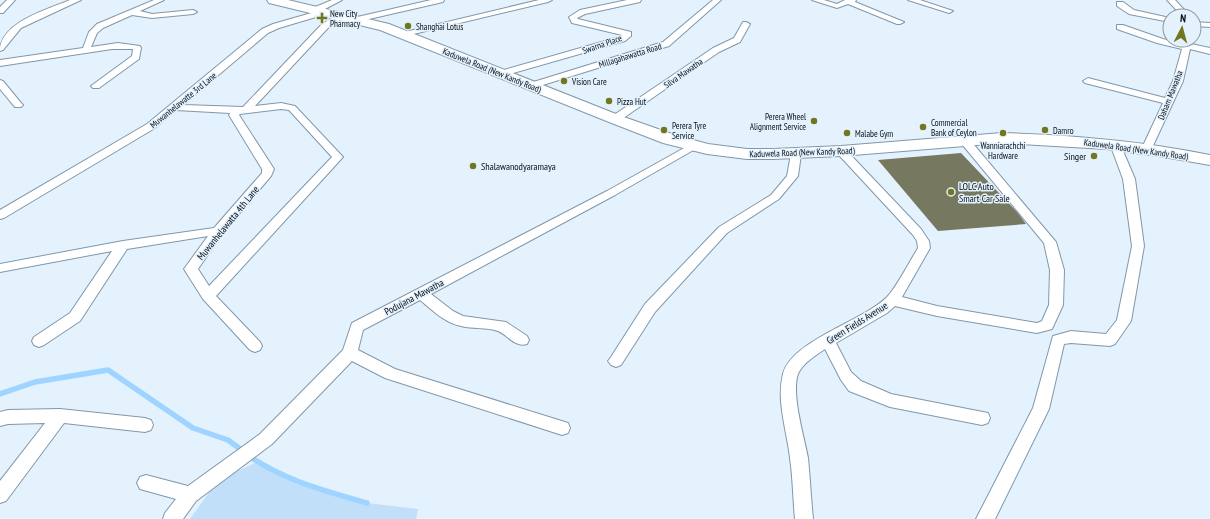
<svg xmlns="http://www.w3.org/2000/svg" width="1210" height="519" font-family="'PT Sans Narrow',sans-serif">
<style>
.green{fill:#c1dff8}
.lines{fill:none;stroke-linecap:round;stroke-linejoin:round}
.stream{stroke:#9ed4ff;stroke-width:5.5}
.building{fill:#767860}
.street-casing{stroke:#8197a9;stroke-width:2}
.primary-casing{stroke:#8197a9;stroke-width:2}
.street{fill:#fff;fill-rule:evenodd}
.primary{fill:#fff;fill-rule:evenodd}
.poi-dot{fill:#72771f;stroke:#e4f2fe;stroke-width:1.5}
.labels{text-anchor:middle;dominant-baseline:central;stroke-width:3;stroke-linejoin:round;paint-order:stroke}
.far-poi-label{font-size:9px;fill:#060e14;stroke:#e4f2fe;text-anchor:start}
.far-street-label{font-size:9px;fill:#060e14;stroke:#e4f2fe}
.poi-label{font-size:10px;fill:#060e14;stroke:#e4f2fe;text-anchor:start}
.street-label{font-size:10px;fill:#060e14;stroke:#e4f2fe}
</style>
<rect width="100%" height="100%" fill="#e4f2fe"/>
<polygon class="green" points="257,462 304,485 367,503 418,509 416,519 190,519 218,480"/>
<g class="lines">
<g class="stream">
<polyline points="0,394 35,382 108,370 193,428 228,440 243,451"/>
<path d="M 249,456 C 285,481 326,491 367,503"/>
</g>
</g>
<polygon class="building" points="961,153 1018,213 1026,224 938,231 878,160"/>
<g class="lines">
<g class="street-casing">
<g id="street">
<polygon points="7,0 15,0 3,13 0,13 0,7"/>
<path d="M 70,0 L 81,0 L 21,28 L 3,50 L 0,51 C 0,22 49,9 70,0 Z"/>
<polygon points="154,0 164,0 140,11 152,14 193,10 197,12 193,14 152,18 132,15 103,28 97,33 91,47 118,43 140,46 141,48 139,59 99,88 93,88 91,86 132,56 133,49 112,49 0,66 0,60 83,48 89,32 97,24"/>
<path d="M 332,0 L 342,0 L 323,10 L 326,10 L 326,14 L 279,28 L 268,33 L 183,105 L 243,107 L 322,24 L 339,14 L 345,14 L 346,16 L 328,28 L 255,106 L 281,103 L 295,106 L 343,157 L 216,296 L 260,342 L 262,346 L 260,350 L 255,352 L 250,350 L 203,299 L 184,269 L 208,236 L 127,249 L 80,321 L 44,345 L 39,347 L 34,345 L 32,341 L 34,337 L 70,313 L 112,251 L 0,272 L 0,264 L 123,241 L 214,228 L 262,173 L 262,169 L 229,115 L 230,113 L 176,110 L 155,128 L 4,218 L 0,219 L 0,210 L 147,124 L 262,29 L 273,24 L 315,12 L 312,10 L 313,8 ZM 281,109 L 289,110 L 332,157 L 209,286 L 198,269 L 222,234 L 271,176 L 274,169 L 239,115 L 240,114 Z"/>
<polygon points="431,0 444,0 443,2 356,22 352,20 353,18"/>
<polygon points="539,0 552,0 548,2 405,36 401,34 405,32"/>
<polygon points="627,0 641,0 640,2 585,14 577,18 578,19 631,32 631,36 625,41 503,76 497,76 496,74 497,72 619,37 622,35 572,23 569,17 580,10"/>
<polygon points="713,0 721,0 669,46 533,88 527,88 525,86 527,84 663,42"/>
<polygon points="812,0 824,0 837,4 845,0 856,0 855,2 904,22 900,24 897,24 848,4 837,8"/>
<polygon points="908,0 920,0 953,11 949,13"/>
<polygon points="1167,0 1175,0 1190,16 1182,16"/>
<polygon points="1117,2 1123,2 1134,10 1170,18 1170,22 1129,14 1117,6"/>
<polygon points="743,22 746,22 750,24 740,42 719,52 619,121 611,121 610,119 611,117 713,48 734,38"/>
<polygon points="1194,22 1210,23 1210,27 1194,26"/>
<polygon points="1117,25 1123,25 1163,39 1183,44 1183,40 1191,40 1191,44 1210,48 1210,54 1190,49 1183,81 1151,150 1147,151 1142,148 1163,103 1085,83 1083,81 1088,78 1165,98 1173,81 1182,49 1157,43 1117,29"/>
<polygon points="0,80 3,81 21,103 23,105 21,107 15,107 0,89"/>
<path d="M 965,138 L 969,139 L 1056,242 L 1064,270 L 1063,305 L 1052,329 L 1037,333 L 937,316 L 895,306 L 887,313 L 836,343 L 851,372 L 861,381 L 891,394 L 988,413 L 990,418 L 988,423 L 982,425 L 890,407 L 849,391 L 841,380 L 825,349 C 816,355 802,364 798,374 C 791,394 804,436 808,458 C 810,478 811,499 813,519 L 795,519 C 793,499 793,478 790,458 C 787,431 776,401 783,374 C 791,341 863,321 887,297 C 896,288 910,261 918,248 L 917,241 L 913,235 L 837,153 L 836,151 L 837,149 L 845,149 L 921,229 L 929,241 L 930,248 L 902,297 L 937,306 L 1037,323 L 1042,321 L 1049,305 L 1050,270 L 1044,243 L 961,143 L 960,141 Z"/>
<polygon points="1115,141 1120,144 1135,179 1144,246 1131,321 1115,344 1110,346 1071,343 1064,344 1049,409 995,519 976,519 1033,408 1053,336 1071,331 1106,334 1117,320 1132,246 1123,179 1110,144"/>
<path d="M 693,143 L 698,146 L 697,148 L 615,195 L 431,294 L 453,311 L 463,316 L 506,322 L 527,336 L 529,340 L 527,344 C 515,348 508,335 498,331 C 487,327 472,329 461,326 C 445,323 432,310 420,300 L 363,330 L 358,350 L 395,369 L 568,423 L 570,428 L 568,433 L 562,435 L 385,378 L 352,361 L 272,444 L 196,501 L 183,519 L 163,519 L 165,513 L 176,499 L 140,489 L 137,483 L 140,477 L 146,475 L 188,486 L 260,434 L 343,350 L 352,323 L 607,191 Z"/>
<polygon points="796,151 801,154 798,176 779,199 727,233 655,312 621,365 616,367 611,365 608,361 611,357 645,304 719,227 771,195 787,176 791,154"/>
<polygon points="60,409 145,418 151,420 153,425 151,430 145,432 64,423 6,501 0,503 0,481 45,423 8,424 0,426 0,412 8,410"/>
</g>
</g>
<g class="primary-casing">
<path id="primary" d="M 267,0 L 288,0 L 389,24 L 621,116 L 675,135 L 708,144 L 747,149 L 773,149 L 841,146 L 1002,133 C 1072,135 1141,141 1210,155 L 1210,165 L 1158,156 L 1106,149 L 1002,143 L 841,156 L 773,159 L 747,159 L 707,154 L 663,143 L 609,122 L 380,30 L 269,3 Z"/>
</g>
<use href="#street" class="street"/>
<use href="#primary" class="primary"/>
</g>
<g class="poi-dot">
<path d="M320 12h4v4h4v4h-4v4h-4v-4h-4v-4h4z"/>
<circle cx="408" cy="26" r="4"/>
<circle cx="564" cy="81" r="4"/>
<circle cx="609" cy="101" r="4"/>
<circle cx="814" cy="121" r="4"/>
<circle cx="923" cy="127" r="4"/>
<circle cx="664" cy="130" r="4"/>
<circle cx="1045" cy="130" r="4"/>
<circle cx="847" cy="133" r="4"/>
<circle cx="1003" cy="133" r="4"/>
<circle cx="1094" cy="156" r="4"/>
<circle cx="473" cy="166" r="4"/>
<circle cx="951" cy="192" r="4"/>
</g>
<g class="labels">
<g class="far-poi-label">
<text x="330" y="13">New City<tspan x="330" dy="10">Pharmacy</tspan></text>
<text x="416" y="26">Shanghai Lotus</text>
<text x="572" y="81">Vision Care</text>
<text x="617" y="101">Pizza Hut</text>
<text x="806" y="116" text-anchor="end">Perera Wheel<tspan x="806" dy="10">Alignment Service</tspan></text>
<text x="931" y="122">Commercial<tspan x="931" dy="10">Bank of Ceylon</tspan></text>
<text x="672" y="125">Perera Tyre<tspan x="672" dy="10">Service</tspan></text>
<text x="1053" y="130">Damro</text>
<text x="855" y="133">Malabe Gym</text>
<text x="1003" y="145" text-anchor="middle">Wanniarachchi<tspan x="1003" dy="10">Hardware</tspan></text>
</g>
<g class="far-street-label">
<text transform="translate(602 44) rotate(-19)">Swarna Place</text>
<text transform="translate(630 55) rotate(-17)">Millagahawatta Road</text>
<text transform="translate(492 70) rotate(22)">Kaduwela Road (New Kandy Road)</text>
<text transform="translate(683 73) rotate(-35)">Silva Mawatha</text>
<text transform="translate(1170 95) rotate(-68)">Daham Mawatha</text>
<text transform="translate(183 100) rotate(-39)">Muwanhelawatte 3rd Lane</text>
<text transform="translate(1136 149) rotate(8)">Kaduwela Road (New Kandy Road)</text>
<text transform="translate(802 152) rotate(-2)">Kaduwela Road (New Kandy Road)</text>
</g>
<g class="poi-label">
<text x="1086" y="156" text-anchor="end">Singer</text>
<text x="481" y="166">Shalawanodyaramaya</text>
<text x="959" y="186">LOLC Auto<tspan x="959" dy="12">Smart Car Sale</tspan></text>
</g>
<g class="street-label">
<text transform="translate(228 223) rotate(-51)">Muwanhelawatta 4th Lane</text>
<text transform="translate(414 297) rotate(-28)">Podujana Mawatha</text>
<text transform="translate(857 323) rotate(-32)">Green Fields Avenue</text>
</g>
</g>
<g transform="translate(1182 28) rotate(6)"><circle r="19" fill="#e4f2fe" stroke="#8b97a0"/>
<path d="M0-3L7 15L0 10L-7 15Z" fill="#72771f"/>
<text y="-6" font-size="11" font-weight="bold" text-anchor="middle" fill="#060e14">N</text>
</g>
</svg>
